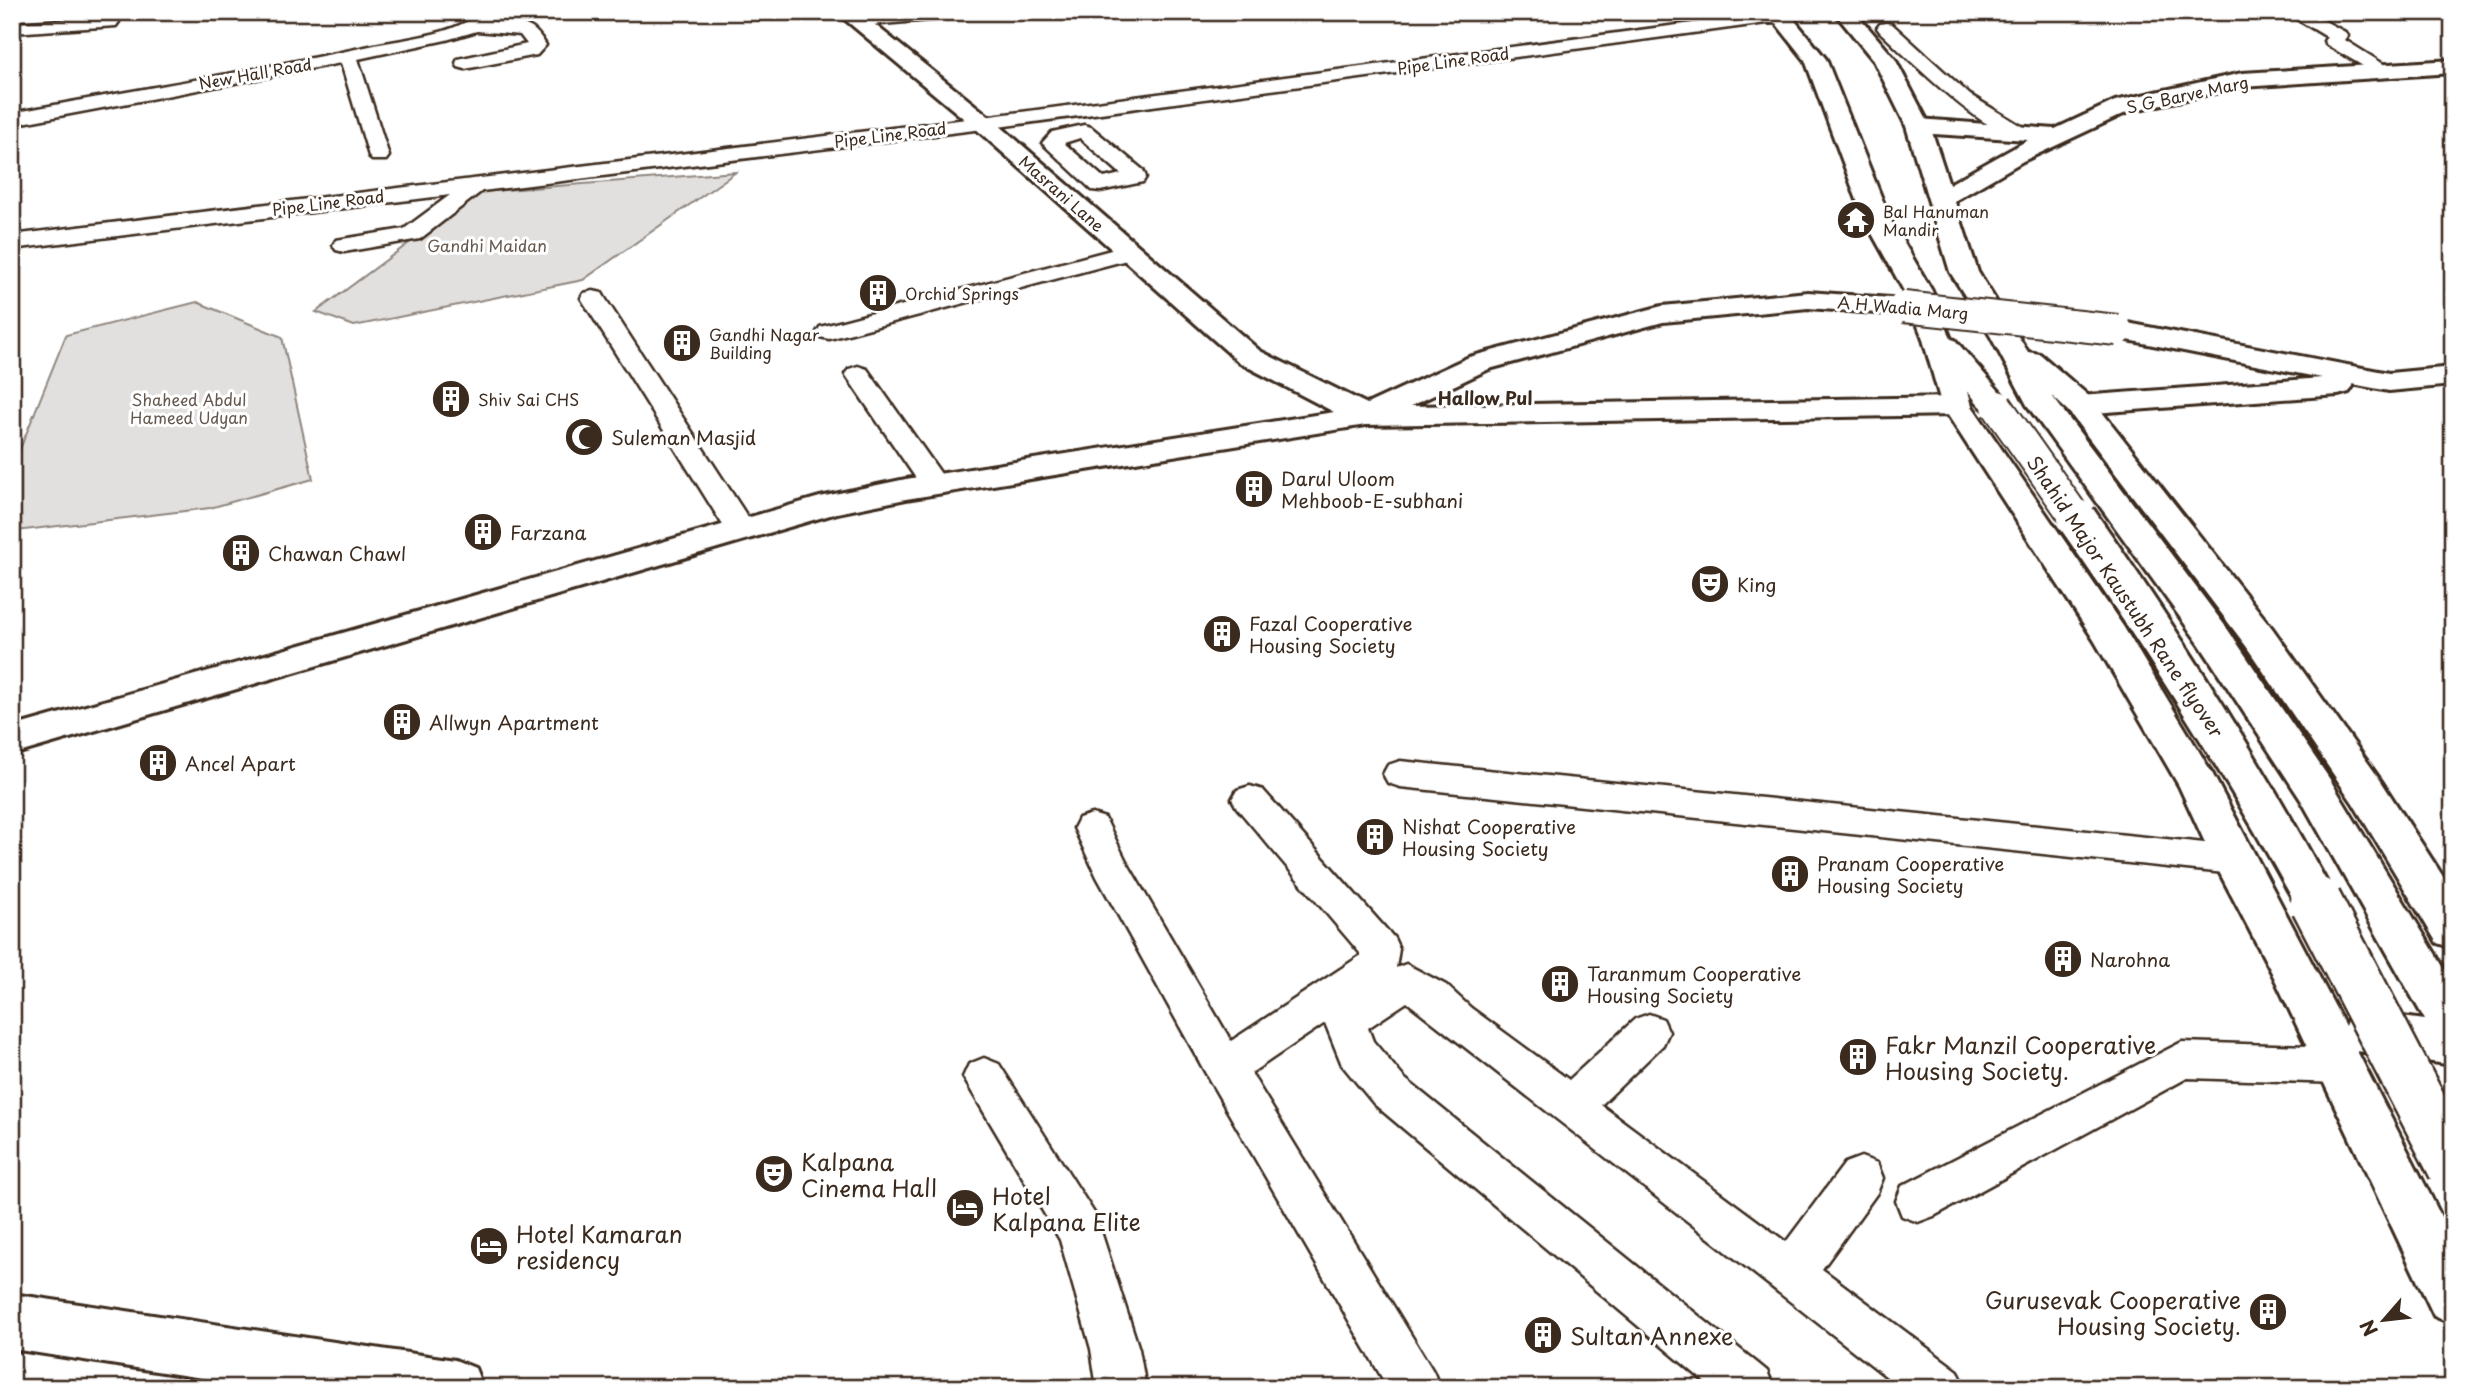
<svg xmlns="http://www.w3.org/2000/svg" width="2465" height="1400" font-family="'Playpen Sans',sans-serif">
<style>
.green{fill:#e2e0de;stroke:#8e857e;stroke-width:2}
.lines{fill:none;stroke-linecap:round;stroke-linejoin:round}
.minor-casing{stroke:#3b2a1e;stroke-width:5}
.tertiary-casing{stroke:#3b2a1e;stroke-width:6}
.primary-casing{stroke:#3b2a1e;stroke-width:6}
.trunk-casing{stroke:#3b2a1e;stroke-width:6}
.minor{fill:#fff;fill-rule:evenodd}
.tertiary{fill:#fff;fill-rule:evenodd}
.primary{fill:#fff;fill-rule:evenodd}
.trunk{fill:#fff;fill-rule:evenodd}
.tertiary-bridge-casing{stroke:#3b2a1e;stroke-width:34;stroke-linecap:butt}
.trunk-bridge-far2-casing{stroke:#3b2a1e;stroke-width:34;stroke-linecap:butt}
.trunk-bridge-far1-casing{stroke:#3b2a1e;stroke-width:44;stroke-linecap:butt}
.trunk-bridge-casing{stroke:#3b2a1e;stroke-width:55;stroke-linecap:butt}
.tertiary-bridge{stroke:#fff;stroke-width:30}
.trunk-bridge-far2{stroke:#fff;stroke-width:30}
.trunk-bridge-far1{stroke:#fff;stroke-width:38}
.trunk-bridge{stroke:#fff;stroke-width:50}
.labels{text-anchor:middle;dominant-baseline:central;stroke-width:6;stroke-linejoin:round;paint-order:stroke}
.far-street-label{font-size:16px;fill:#3b2a1e;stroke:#fff}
.far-poi-label{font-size:16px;fill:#3b2a1e;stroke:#fff;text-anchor:start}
.far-park-label{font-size:16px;fill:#65584e;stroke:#fff}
.far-neighbourhood-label{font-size:18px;font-weight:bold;fill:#3b2a1e;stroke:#fff}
.poi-label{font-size:19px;fill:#3b2a1e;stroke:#fff;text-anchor:start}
.street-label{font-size:19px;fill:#3b2a1e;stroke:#fff}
.near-poi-label{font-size:23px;fill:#3b2a1e;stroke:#fff;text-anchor:start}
</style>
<rect width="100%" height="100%" fill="#fff"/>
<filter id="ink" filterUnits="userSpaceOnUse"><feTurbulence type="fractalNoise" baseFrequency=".0143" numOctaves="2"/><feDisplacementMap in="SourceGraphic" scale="14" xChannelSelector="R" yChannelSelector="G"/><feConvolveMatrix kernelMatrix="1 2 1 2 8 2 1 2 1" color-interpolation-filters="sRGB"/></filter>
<g filter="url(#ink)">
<g class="green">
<polygon points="736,172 583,280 354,326 316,312 436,223 454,194"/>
<polygon points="197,302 282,337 313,479 210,508 16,531 12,529 12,469 66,335"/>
</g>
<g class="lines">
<g class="minor-casing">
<g id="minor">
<path d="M 482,12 L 502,12 L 492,21 C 520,24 531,19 546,45 L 537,55 L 465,69 L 458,67 L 456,63 L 458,59 L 527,44 L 520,35 L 477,31 L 446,40 L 358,59 L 389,156 L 386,160 L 372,160 L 369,156 L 341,63 L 12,125 L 12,113 C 131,90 251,72 370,46 C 406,38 452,36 482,12 Z"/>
<polygon points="900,12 977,12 968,17 857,26 848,21 857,16"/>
<polygon points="2285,12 2308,12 2345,32 2348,36 2345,40 2393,70 2391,74 2377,74 2327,45 2324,41 2327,37"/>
<polygon points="1768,13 1777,18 1774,22 983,129 482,191 420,239 344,252 336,250 333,245 336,240 404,229 450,195 12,249 12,235 983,117"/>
<polygon points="110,17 116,18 119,22 116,26 12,33 12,23"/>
<path d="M 1886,23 L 1892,24 L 1970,95 L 2026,129 L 2029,133 L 2026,137 C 1993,145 1905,55 1880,32 L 1877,28 L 1880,24 Z"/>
<path d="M 1084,125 L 1091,127 L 1143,170 L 1146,177 L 1143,182 L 1100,191 L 1092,190 L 1042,143 L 1052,132 ZM 1080,138 L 1121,174 L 1104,178 L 1064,143 Z"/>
<polygon points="1130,245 1138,247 1141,252 1138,257 829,339 820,337 817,332 820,327"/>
<polygon points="593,291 602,293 605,298 756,530 751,536 741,539 731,536 726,530 581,298 584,293"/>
<polygon points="858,366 867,369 944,478 948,484 944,490 934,493 924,490 845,374 849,369"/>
<polygon points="1400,761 2234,846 2247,850 2252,860 2247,870 2234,874 1400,787 1388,783 1383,774 1388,765"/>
<polygon points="1250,786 1263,790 1394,938 1399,949 1396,968 1406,964 1446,985 1471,1008 1569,1080 1635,1019 1649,1014 1663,1019 1669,1032 1663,1045 1601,1105 1786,1242 1845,1163 1861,1157 1877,1163 1883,1178 1877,1193 1822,1269 1958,1371 1965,1388 1901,1388 1407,1002 1368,1028 1373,1041 1404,1078 1767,1371 1774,1388 1712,1388 1374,1104 1342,1065 1325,1023 1251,1073 1433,1371 1440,1388 1388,1388 1210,1081 1097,877 1074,828 1079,818 1092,814 1105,818 1126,861 1231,1041 1360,956 1360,953 1237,808 1232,799 1237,790"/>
<polygon points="2182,1042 2339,1047 2354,1052 2360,1065 2354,1078 2339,1083 2187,1078 1934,1216 1918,1222 1902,1216 1896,1201 1902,1186"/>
<polygon points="984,1058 999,1064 1096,1216 1139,1349 1146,1388 1097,1388 1091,1349 1060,1240 963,1077 969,1064"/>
</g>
</g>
<g class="tertiary-casing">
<g id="tertiary">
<polygon points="836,12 859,12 991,118 1260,351 1367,404 1469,357 1662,306 1808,292 1904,299 1914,301 1918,307 1914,313 1904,315 1808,308 1663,322 1489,369 1411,406 1957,397 1968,399 1972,406 1968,413 1957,415 1366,425 906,499 837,513 12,755 12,727 820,497 906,479 1334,412 1240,363 975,128"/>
<path d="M 1751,12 L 1790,12 L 1792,16 L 1789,20 C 1773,24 1762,26 1751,12 Z"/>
<polygon points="2453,60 2453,73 2242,87 2130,111 2023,161 1951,203 1942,206 1933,203 1929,198 1933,193 2028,140 1918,133 1910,131 1906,126 1910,121 1918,119 2055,129 2115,101 2242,73"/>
<polygon points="2117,321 2389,373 2453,367 2453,385 2389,391 2352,384 2353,386 2349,392 2338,395 2080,414 2069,412 2065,405 2069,398 2080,396 2322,378 2107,336 2103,330 2107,324"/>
</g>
</g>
<g class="primary-casing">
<polygon id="primary" points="12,1294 455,1360 475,1368 483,1388 268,1388 12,1349"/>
</g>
<g class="trunk-casing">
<path id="trunk" d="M 1767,12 L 1788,12 L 1826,59 L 1890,219 L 1932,291 L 1951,339 L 1955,340 L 2012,406 L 2008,413 C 1987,418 1980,406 1968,391 L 1972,406 L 2123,626 L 2212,773 L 2345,1026 L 2348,1018 L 2365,1012 L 2425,1020 L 2301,800 L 2200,645 L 2027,405 L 1991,337 L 1950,272 L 1906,126 L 1874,61 L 1834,12 L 1855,12 L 1895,59 L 1930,126 L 1978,272 L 2028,352 L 2040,354 L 2091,398 L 2272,628 L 2381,781 L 2453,892 L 2453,948 L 2437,943 L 2353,803 L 2246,646 L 2069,412 L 2052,396 L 2226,627 L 2329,778 L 2453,983 L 2453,1065 L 2357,1051 L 2453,1240 L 2453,1324 L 2434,1316 L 2272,973 L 2213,860 L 2179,786 L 2094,640 L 1942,406 L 1922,336 L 1904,291 L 1864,219 L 1805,60 Z"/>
</g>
<use href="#minor" class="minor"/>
<use href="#tertiary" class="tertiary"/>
<use href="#primary" class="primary"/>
<use href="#trunk" class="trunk"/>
<g class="tertiary-bridge-casing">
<polyline id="tertiary-bridge" points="1904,307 2117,330"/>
</g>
<g class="trunk-bridge-far2-casing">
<polyline id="trunk-bridge-far2" points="1997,406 2078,521"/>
</g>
<g class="trunk-bridge-far1-casing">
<path id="trunk-bridge-far1" d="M 2077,519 C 2164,643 2245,770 2317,904"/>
</g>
<g class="trunk-bridge-casing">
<polyline id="trunk-bridge" points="2316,902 2453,1167"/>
</g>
<use href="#tertiary-bridge" class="tertiary-bridge"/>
<use href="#trunk-bridge-far2" class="trunk-bridge-far2"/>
<use href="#trunk-bridge-far1" class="trunk-bridge-far1"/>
<use href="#trunk-bridge" class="trunk-bridge"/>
</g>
</g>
<defs>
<g id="temple-disc" transform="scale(2.0125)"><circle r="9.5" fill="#3b2a1e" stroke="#fff"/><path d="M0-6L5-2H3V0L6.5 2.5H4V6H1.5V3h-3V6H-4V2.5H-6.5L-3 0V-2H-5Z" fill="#fff"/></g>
<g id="building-disc" transform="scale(2.0125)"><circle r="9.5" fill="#3b2a1e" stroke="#fff"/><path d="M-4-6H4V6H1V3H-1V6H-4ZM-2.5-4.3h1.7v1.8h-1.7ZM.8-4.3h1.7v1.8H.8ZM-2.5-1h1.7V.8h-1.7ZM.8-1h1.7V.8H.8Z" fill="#fff"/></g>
<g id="mosque-disc" transform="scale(2.0125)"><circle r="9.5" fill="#3b2a1e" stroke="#fff"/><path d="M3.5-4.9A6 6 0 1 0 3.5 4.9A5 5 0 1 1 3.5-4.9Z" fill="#fff"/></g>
<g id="theatre-disc" transform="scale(2.0125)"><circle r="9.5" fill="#3b2a1e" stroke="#fff"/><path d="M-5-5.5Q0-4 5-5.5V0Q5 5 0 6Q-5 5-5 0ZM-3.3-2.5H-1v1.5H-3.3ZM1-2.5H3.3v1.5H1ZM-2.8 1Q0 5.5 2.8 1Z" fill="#fff"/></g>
<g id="hotel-disc" transform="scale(2.0125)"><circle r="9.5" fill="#3b2a1e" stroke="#fff"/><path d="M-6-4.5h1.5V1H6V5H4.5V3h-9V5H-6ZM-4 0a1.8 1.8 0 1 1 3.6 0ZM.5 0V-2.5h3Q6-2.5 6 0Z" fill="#fff"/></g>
</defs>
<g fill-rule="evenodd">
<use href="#temple-disc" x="1856" y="220"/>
<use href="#building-disc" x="878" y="293"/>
<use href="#building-disc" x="682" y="343"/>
<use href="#building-disc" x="451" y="399"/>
<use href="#mosque-disc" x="584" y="437"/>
<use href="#building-disc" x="1254" y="489"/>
<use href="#building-disc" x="483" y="532"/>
<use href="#building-disc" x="241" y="553"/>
<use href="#theatre-disc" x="1710" y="584"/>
<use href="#building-disc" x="1222" y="634"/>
<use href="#building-disc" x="402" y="722"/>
<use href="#building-disc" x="158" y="763"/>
<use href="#building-disc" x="1375" y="837"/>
<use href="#building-disc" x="1790" y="874"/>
<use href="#building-disc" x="2063" y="959"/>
<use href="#building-disc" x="1560" y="984"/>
<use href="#building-disc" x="1858" y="1057"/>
<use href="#theatre-disc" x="774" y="1174"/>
<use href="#hotel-disc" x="965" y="1208"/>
<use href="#hotel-disc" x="489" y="1246"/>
<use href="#building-disc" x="2268" y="1312"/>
<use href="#building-disc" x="1543" y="1335"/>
</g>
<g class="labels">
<g class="far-street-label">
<text transform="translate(1453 60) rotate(-8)">Pipe Line Road</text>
<text transform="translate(255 73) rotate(-10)">New Hall Road</text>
<text transform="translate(2187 94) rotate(-12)">S G Barve Marg</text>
<text transform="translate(890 134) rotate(-7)">Pipe Line Road</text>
<text transform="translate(1062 193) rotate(41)">Masrani Lane</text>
<text transform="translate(328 202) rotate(-7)">Pipe Line Road</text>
<text transform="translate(1903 307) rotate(5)">A H Wadia Marg</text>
</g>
<g class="far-poi-label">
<text x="1883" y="211">Bal Hanuman<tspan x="1883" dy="18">Mandir</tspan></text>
<text x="905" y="293">Orchid Springs</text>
<text x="709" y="334">Gandhi Nagar<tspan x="709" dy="18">Building</tspan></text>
<text x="478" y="399">Shiv Sai CHS</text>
</g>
<g class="far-park-label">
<text x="487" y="245">Gandhi Maidan</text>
<text x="189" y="399">Shaheed Abdul<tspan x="189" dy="18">Hameed Udyan</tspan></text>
</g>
<g class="far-neighbourhood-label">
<text x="1485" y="397">Hallow Pul</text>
</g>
<g class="poi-label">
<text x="611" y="437">Suleman Masjid</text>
<text x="1281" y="478">Darul Uloom<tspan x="1281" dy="22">Mehboob-E-subhani</tspan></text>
<text x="510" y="532">Farzana</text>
<text x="268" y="553">Chawan Chawl</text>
<text x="1737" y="584">King</text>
<text x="1249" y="623">Fazal Cooperative<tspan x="1249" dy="22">Housing Society</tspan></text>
<text x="429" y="722">Allwyn Apartment</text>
<text x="185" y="763">Ancel Apart</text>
<text x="1402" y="826">Nishat Cooperative<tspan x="1402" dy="22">Housing Society</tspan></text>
<text x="1817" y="863">Pranam Cooperative<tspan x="1817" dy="22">Housing Society</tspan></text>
<text x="2090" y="959">Narohna</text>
<text x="1587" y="973">Taranmum Cooperative<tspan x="1587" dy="22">Housing Society</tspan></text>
</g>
<g class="street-label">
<text transform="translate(2126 596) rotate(56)">Shahid Major Kaustubh Rane flyover</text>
</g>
<g class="near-poi-label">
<text x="1885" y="1044">Fakr Manzil Cooperative<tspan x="1885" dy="26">Housing Society.</tspan></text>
<text x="801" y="1161">Kalpana<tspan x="801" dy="26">Cinema Hall</tspan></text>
<text x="992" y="1195">Hotel<tspan x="992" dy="26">Kalpana Elite</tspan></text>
<text x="516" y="1233">Hotel Kamaran<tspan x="516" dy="26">residency</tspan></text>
<text x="2241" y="1299" text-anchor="end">Gurusevak Cooperative<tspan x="2241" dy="26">Housing Society.</tspan></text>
<text x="1570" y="1335">Sultan Annexe</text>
</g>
</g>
<rect width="2465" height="1400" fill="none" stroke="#fff" stroke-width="42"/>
<rect x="21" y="21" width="2423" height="1358" fill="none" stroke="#3b2a1e" stroke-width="2.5" filter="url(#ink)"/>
<g transform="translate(2384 1320) rotate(242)" stroke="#ffffff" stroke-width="5" paint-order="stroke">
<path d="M0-5L12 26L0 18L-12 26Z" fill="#3b2a1e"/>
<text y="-10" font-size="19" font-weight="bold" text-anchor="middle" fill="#3b2a1e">N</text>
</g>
</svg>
